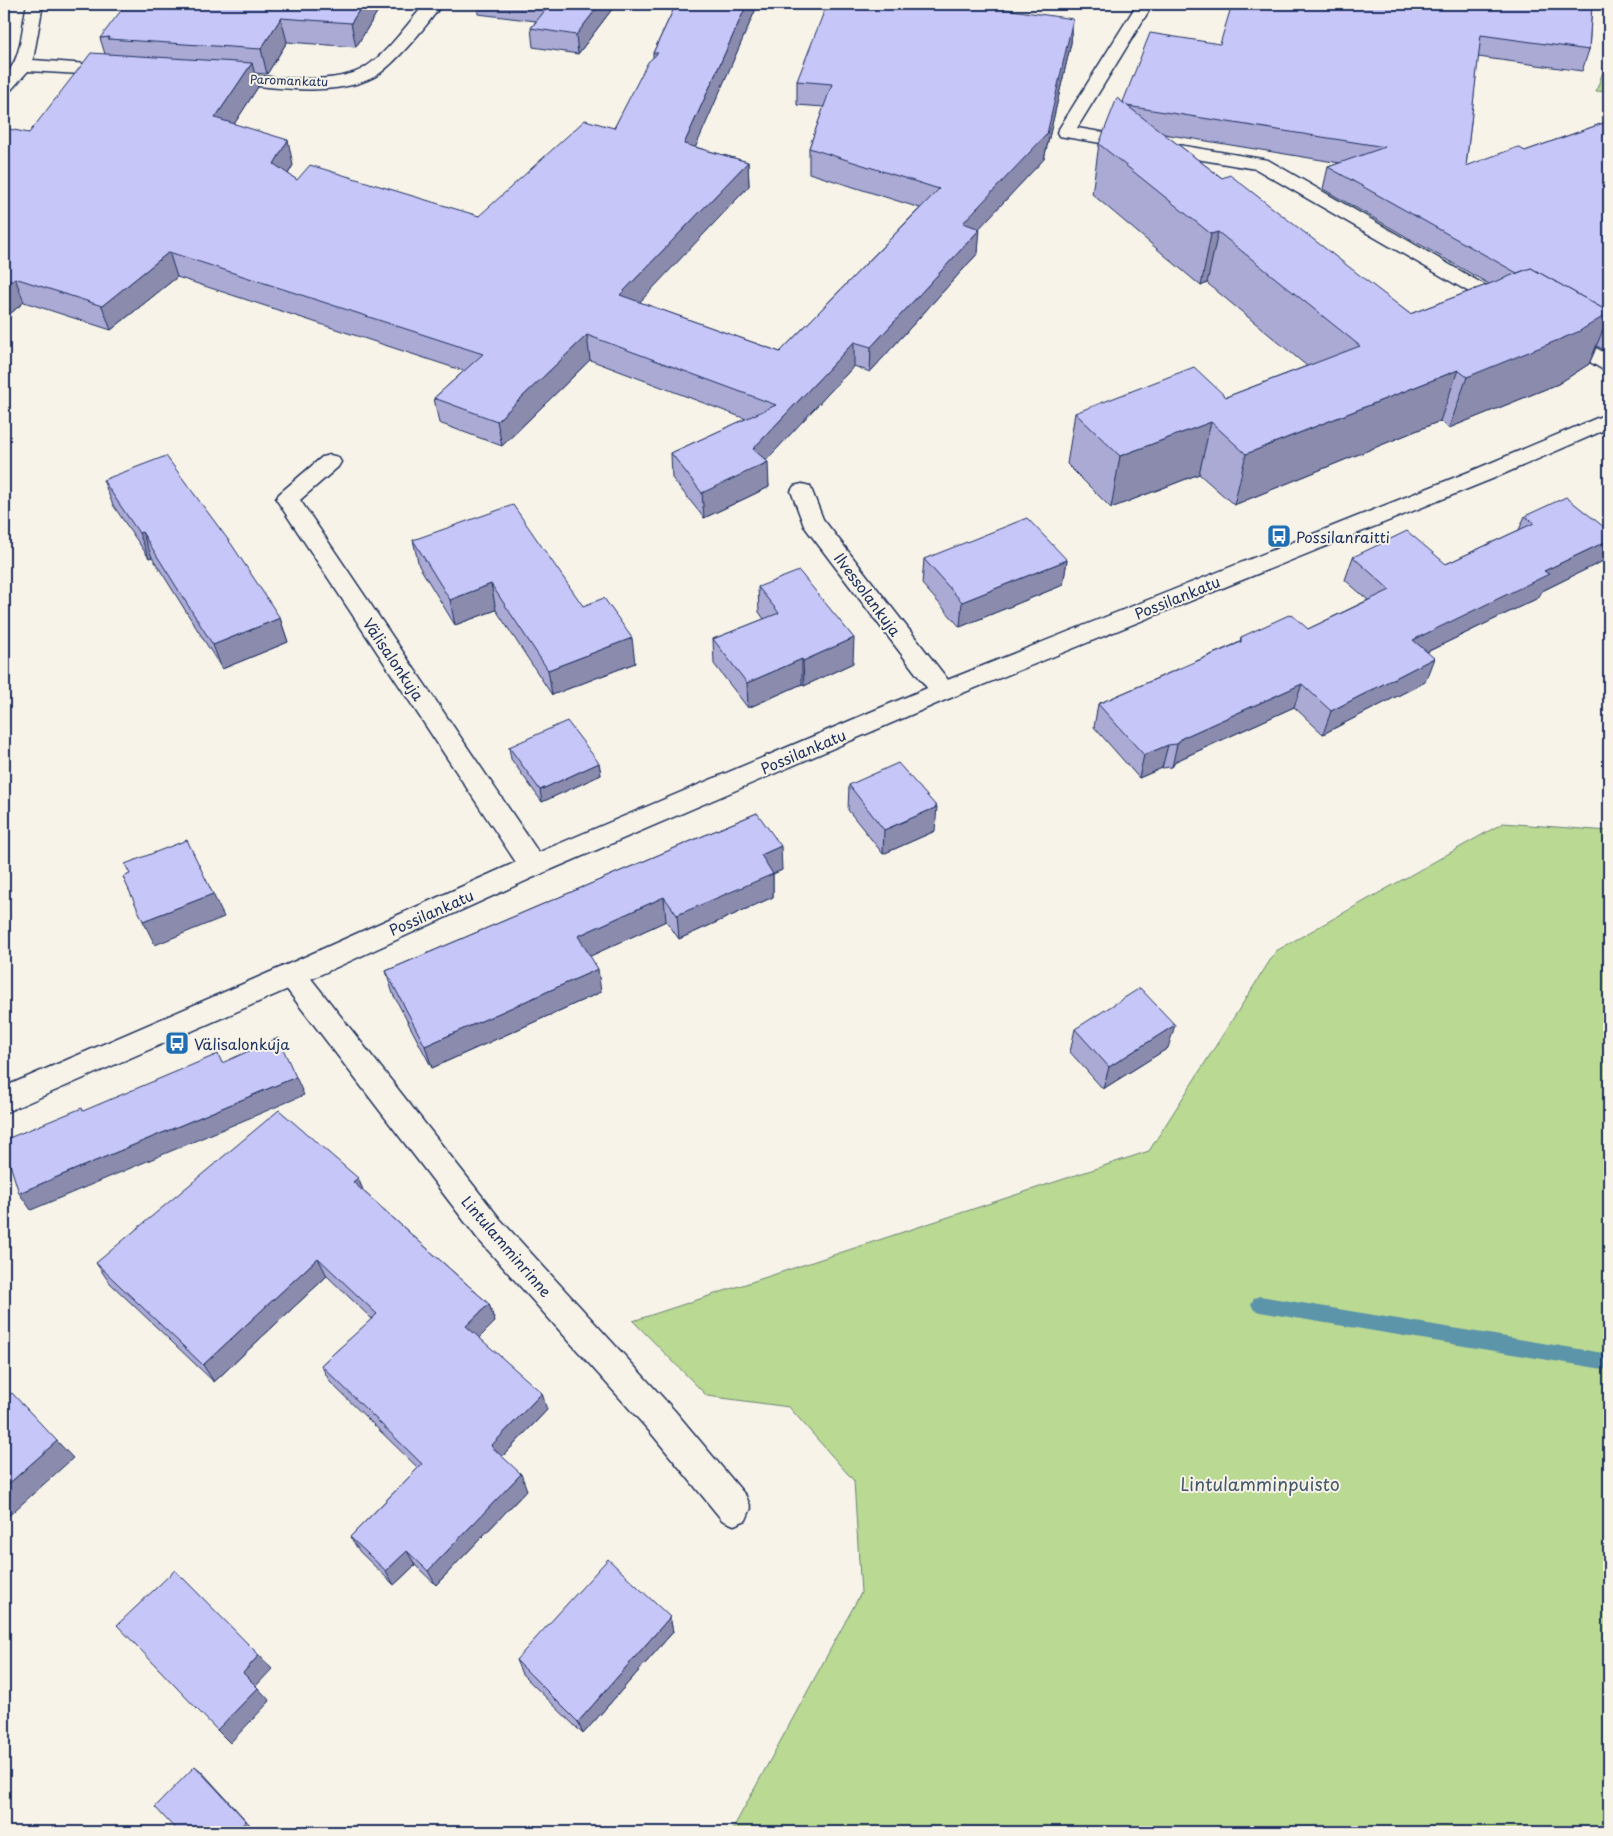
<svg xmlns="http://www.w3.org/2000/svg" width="1613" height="1836" font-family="'Playpen Sans',sans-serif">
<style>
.green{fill:#bad992;stroke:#6a8478}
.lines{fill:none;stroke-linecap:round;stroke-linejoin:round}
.stream{fill:#5b94aa;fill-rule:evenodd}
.lane-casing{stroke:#1b2f5e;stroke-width:3}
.street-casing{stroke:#1b2f5e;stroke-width:3}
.secondary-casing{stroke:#1b2f5e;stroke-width:3}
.lane{fill:#f7f3e8;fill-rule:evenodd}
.street{fill:#f7f3e8;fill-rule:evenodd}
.secondary{fill:#f7f3e8;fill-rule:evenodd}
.wall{fill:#abaad5;stroke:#1b2f5e;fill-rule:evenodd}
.shaded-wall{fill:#8b8bae;stroke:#1b2f5e}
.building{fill:#c7c6f8;stroke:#1b2f5e}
.labels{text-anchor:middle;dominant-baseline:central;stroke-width:4;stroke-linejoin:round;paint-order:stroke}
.far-street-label{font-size:12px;fill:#1b2f5e;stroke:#f7f3e8}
.poi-label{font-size:15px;fill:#1b2f5e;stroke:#f7f3e8;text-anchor:start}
.street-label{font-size:15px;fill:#1b2f5e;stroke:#f7f3e8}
.near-park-label{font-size:18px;fill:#435a6b;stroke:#f7f3e8}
</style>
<rect width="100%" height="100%" fill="#f7f3e8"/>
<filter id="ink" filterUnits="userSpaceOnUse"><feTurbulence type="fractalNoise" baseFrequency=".02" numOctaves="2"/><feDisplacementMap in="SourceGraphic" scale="10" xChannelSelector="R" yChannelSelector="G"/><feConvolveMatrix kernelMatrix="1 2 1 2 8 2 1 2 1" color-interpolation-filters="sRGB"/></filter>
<g filter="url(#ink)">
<g class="green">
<polygon points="1609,55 1609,92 1596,91"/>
<polygon points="1503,823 1609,831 1609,1832 731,1832 861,1593 854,1481 789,1407 707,1396 633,1321 1149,1151 1276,951"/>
</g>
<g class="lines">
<polygon class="stream" points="1260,1296 1609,1354 1609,1370 1260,1312 1254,1310 1251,1304 1254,1298"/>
<g class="lane-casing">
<g id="lane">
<polygon points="1137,4 1153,4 1077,128 1268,160 1516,303 1519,307 1516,311 1509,313 1502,311 1256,169 1059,136 1057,132"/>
<polygon points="1561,331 1568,333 1609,355 1609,370 1602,369 1554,341 1551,337 1554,333"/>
</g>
</g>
<g class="street-casing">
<g id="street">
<path d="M 27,4 L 43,4 L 33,60 L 116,66 L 122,67 L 125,71 L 122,75 L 116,76 L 28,71 L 10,91 L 4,92 C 4,72 13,70 18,52 C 23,36 23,20 27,4 Z"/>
<path d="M 425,4 L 442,4 C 430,22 393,67 374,77 C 332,99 265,86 219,82 L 213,81 L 210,77 L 213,73 L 219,72 C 256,75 332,88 364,68 C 388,53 406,25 425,4 Z"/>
<polygon points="330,455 338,457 341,462 338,467 300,500 543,859 546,866 543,873 533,877 523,873 276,499 279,494 322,457"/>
<polygon points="802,484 810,486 823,519 952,685 955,691 952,697 943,700 934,697 804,526 791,491 794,486"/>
<polygon points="292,963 302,967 500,1219 675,1411 746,1496 751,1508 746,1520 734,1525 722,1520 651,1433 478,1239 282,983 278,975 282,967"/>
</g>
</g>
<g class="secondary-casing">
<polygon id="secondary" points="1609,413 1609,428 1492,479 943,701 543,873 302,983 4,1113 4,1087 282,967 523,859 925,689 1476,469"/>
</g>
<use href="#lane" class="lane"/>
<use href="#street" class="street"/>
<use href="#secondary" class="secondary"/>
</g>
<g class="wall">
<polygon points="382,4 356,47 287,42 267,74 254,73 258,87 234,124 293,165 288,174 297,180 479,216 614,128 653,58 653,53 676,4 758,4 695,147 748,162 749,186 639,302 780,352 920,208 809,173 809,148 824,107 797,105 797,81 1073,19 1071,43 1044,159 979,228 978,253 870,372 854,366 766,460 769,487 704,518 672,478 671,453 746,419 590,360 502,446 439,423 434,398 464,371 177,277 111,330 24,302 4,319 29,133 105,54 100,38"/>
<polygon points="477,4 616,4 578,54 533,47 531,28 536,21 478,14"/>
<path d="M 1592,4 L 1589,50 L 1582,71 L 1478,57 L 1466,166 L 1525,151 L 1609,121 L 1609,353 L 1597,346 L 1589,364 L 1558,384 L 1449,428 L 1440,421 L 1234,505 L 1199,474 L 1111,508 L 1067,464 L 1075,413 L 1226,397 L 1307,366 L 1207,283 L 1201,286 L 1092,194 L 1099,144 L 1123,102 L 1220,44 ZM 1164,134 L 1340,163 L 1328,167 L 1323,189 L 1489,284 L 1410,314 L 1222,178 Z"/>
<polygon points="103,480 280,618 288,642 222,669 152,557 149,558 113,505"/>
<polygon points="1525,516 1605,560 1542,591 1538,598 1427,652 1425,682 1323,734 1294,707 1176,761 1172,767 1162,768 1139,778 1094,727 1098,704 1240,642 1241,637 1308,629 1368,600 1345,580 1353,557 1446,564 1519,530"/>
<polygon points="413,540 583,606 635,663 552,695 496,610 455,625 419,566"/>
<polygon points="924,559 1067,560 1063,585 960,627 922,584"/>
<polygon points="758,587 853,663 804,686 802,684 748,708 714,664 713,639 764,619 759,612"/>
<polygon points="509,747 599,763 601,775 542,802 511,759"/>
<polygon points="849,785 935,831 883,854 848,810"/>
<polygon points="757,813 782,870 773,874 773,897 679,939 666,921 590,956 601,992 432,1068 393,994 386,971"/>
<polygon points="1075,1029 1168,1048 1103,1089 1070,1052"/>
<polygon points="358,1178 363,1191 489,1304 495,1322 479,1337 547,1410 502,1457 527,1490 436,1585 415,1565 394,1585 360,1552 350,1537 418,1468 330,1382 321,1365 372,1319 327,1276 214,1382 109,1282 96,1263"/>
<polygon points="670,1617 673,1632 583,1734 522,1674 516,1660"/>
</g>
<g class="shaded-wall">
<polygon points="363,4 382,4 356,47 351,23"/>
<polygon points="600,4 616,4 578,54 576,35"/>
<polygon points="747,4 758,4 686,169 684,144"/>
<polygon points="281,18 287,42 267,74 261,49"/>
<polygon points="1073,19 1071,43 1044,159 961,248 963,223"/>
<polygon points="252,63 258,87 222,143 215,118"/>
<polygon points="288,140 293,165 280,188 274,164"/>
<polygon points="748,162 749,186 623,320 620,295"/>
<polygon points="980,229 978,253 870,372 871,347"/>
<polygon points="1218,232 1207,283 1201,286 1211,234"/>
<polygon points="169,252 177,277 111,330 102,306"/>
<polygon points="15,278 24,302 4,319 4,286"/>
<polygon points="1609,313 1609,315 1589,364 1558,384 1449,428 1467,377"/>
<polygon points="587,335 590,360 502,446 497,421"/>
<polygon points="854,342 854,366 761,466 768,462 769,487 704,518 702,493 753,449"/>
<polygon points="1458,370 1440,421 1234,505 1246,454"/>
<polygon points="1211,422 1199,474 1111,508 1120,456"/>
<polygon points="142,532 152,557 149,558 139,533"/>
<polygon points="1609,540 1609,551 1605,560 1542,591 1538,598 1404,663 1413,640 1544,571"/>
<polygon points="1067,560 1063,585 960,627 962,602"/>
<polygon points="491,584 496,610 455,625 450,600"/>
<polygon points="280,618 288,642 222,669 213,645"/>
<polygon points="632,638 635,663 552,695 548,670"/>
<polygon points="854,638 853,663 804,686 803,661"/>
<polygon points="1434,658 1425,682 1323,734 1331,711"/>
<polygon points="802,659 802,684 748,708 747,683"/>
<polygon points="1302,684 1294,707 1176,761 1172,767 1177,744 1182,738"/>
<polygon points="1168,745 1162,768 1139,778 1144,755"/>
<polygon points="599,763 601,775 542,802 540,790"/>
<polygon points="937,807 935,831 883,854 884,830"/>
<polygon points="781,846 782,870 773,874 773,897 679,939 677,915 761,855"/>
<polygon points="213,894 224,917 155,945 143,921"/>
<polygon points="664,897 666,921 582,960 578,936"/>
<polygon points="598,969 601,992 432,1068 425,1046"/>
<polygon points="1175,1025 1168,1048 1103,1089 1109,1067"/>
<polygon points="296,1077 304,1095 31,1210 19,1193"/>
<polygon points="358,1178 366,1197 353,1182"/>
<polygon points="318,1258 327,1276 214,1382 203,1365"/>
<polygon points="489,1304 495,1322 473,1344 466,1326"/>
<polygon points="542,1393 547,1410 497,1462 491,1446"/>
<polygon points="57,1441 73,1458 4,1520 4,1488"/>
<polygon points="521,1474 527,1490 436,1585 428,1571"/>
<polygon points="407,1551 415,1565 394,1585 386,1571"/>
<polygon points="670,1617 673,1632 583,1734 578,1722"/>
<polygon points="259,1655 272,1669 256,1686 243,1673"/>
<polygon points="258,1688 270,1701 230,1743 217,1730"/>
<polygon points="195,1766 202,1772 252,1827 247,1832 235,1832"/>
</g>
<g class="building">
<polygon points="126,4 363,4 351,23 281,18 261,49 108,39 110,37 100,38"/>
<polygon points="550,4 600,4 576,35 531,28"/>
<polygon points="676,4 747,4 684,144 748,162 620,295 780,352 939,189 809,148 832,84 797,81 827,4 971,4 1073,19 1047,134 963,223 980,229 871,347 854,342 753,449 768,462 702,493 671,453 776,405 587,335 497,421 434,398 483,354 169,252 102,306 15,278 4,286 4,128 29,133 91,53 252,63 215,118 288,140 274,164 297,180 310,165 479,216 585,120 614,128 648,62 658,53 653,53"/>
<polygon points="1232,4 1592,4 1589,50 1481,35 1466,166 1518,147 1525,151 1609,121 1609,312 1531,268 1517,273 1328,167 1385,147 1127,106 1123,102 1150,33 1220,44"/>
<polygon points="1117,98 1222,178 1230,175 1410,314 1531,268 1609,312 1609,313 1578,332 1467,377 1458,370 1246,454 1211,422 1120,456 1075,413 1194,367 1226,397 1360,346 1218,232 1211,234 1099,144"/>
<polygon points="1609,315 1609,325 1606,323"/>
<polygon points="166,456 232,545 280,618 213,645 142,532 139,533 103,480"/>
<polygon points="1566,497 1609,531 1609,540 1544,571 1549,574 1413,640 1434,658 1331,711 1302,684 1182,738 1177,744 1168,745 1144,755 1098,704 1241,642 1241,637 1291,614 1308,629 1390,590 1353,557 1407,531 1446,564 1534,523 1525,516"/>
<polygon points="513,505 583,606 604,598 632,638 548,670 491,584 450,600 413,540"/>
<polygon points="1027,518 1067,560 962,602 924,559"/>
<polygon points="799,571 854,638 803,661 802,659 747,683 713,639 779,613 758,587"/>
<polygon points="567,721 599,763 540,790 509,747"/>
<polygon points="898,763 937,807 884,830 849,785"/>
<polygon points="757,813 781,846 761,855 773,874 677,915 664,897 578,936 598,969 425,1046 386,971"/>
<polygon points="187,840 213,894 143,921 123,877 130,874 125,864"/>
<polygon points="1140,988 1175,1025 1109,1067 1075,1029"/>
<polygon points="278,1038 296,1077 19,1193 4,1145 4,1140 82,1108 83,1111 218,1054 222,1063"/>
<polygon points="279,1110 358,1178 353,1182 489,1304 466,1326 542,1393 491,1446 521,1474 428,1571 407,1551 386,1571 350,1537 422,1464 321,1365 377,1314 318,1258 203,1365 96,1263"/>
<polygon points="12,1393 57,1441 4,1488 4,1400"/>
<polygon points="608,1559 670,1617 578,1722 516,1660"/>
<polygon points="175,1570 259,1655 243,1673 258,1688 217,1730 117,1625"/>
<polygon points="195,1766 246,1821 235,1832 178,1832 155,1807"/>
</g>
</g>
<defs>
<g id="bus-square" transform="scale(1.25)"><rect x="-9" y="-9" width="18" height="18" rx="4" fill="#1f6fb2" stroke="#f7f3e8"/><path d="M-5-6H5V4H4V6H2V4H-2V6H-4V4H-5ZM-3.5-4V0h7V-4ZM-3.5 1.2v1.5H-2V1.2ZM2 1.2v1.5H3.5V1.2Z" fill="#fff"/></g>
</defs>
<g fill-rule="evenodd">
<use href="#bus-square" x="1279" y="536"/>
<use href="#bus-square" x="177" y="1043"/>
</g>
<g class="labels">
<g class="far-street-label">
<text transform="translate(289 80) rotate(2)">Paromankatu</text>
</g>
<g class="poi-label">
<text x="1296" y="536">Possilanraitti</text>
<text x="194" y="1043">Välisalonkuja</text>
</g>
<g class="street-label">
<text transform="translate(868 594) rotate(53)">Ilvessolankuja</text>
<text transform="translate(1177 597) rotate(-22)">Possilankatu</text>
<text transform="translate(394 659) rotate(56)">Välisalonkuja</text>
<text transform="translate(803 751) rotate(-23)">Possilankatu</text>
<text transform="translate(431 912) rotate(-24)">Possilankatu</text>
<text transform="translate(507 1246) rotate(49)">Lintulamminrinne</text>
</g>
<g class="near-park-label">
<text x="1260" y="1483">Lintulamminpuisto</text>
</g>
</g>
<rect width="1613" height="1836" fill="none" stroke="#f7f3e8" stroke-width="20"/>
<rect x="10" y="10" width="1593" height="1816" fill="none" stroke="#1b2f5e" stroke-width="2" filter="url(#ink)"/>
</svg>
